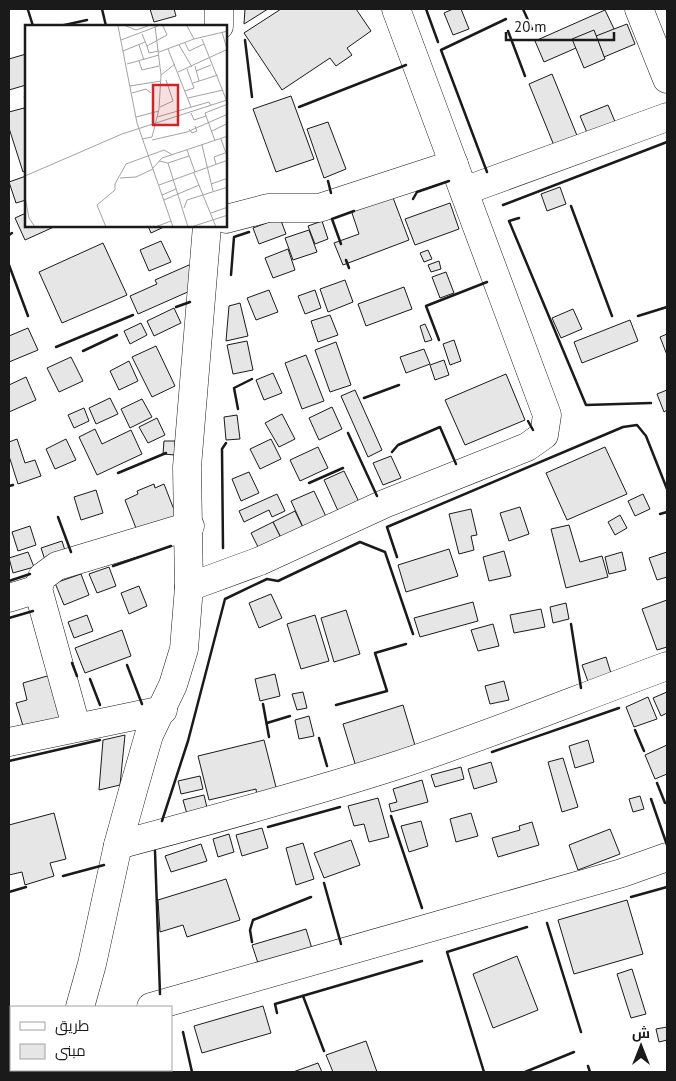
<svg xmlns="http://www.w3.org/2000/svg" width="676" height="1081" font-family="'PT Sans',Cairo,sans-serif">
<style>
.building{fill:#e6e6e6;stroke:#1a1a1a}
.lines{fill:none;stroke-linecap:round;stroke-linejoin:round}
.minor-casing{stroke:#1a1a1a;stroke-width:29}
.minor{stroke:#fff;stroke-width:28}
.wall{stroke:#1a1a1a;stroke-width:2.5}
.inset-road{fill:none;stroke:#a3a3a3;stroke-width:1}
.view{fill:#c62828;fill-opacity:0.15;stroke:#c62828;stroke-width:2.5}
.inset-edge{fill:none;stroke:#1a1a1a;stroke-width:2.5}
</style>
<rect width="100%" height="100%" fill="#fff"/>
<g class="building">
<polygon points="150,9 174,9 176,16 154,22"/>
<polygon points="245,9 268,9 244,24"/>
<polygon points="281,9 356,9 371,31 347,48 352,55 336,66 330,58 282,90 244,33"/>
<polygon points="453,9 461,9 469,29 453,35 444,13"/>
<polygon points="605,10 615,31 544,62 535,41"/>
<polygon points="627,24 635,44 604,57 596,36"/>
<polygon points="594,30 605,59 584,68 572,39"/>
<polygon points="26,54 26,85 9,90 9,59"/>
<polygon points="552,74 578,138 555,148 529,84"/>
<polygon points="291,96 314,159 276,172 253,109"/>
<polygon points="608,105 616,124 588,135 580,116"/>
<polygon points="24,108 26,115 26,170 23,172 9,128 9,112"/>
<polygon points="328,122 346,169 324,178 307,129"/>
<polygon points="26,176 26,200 16,203 9,182"/>
<polygon points="560,187 566,204 547,211 541,194"/>
<polygon points="392,195 409,240 343,265 334,243 359,234 351,210"/>
<polygon points="450,203 459,229 415,245 405,219"/>
<polygon points="26,213 26,226 56,226 25,240 15,218"/>
<polygon points="280,218 286,234 259,244 253,228"/>
<polygon points="322,221 328,239 315,244 308,226"/>
<polygon points="148,226 166,226 151,233"/>
<polygon points="309,230 317,252 293,260 285,238"/>
<polygon points="161,241 171,262 149,271 140,250"/>
<polygon points="103,243 127,295 62,323 39,272"/>
<polygon points="288,249 295,270 273,278 265,258"/>
<polygon points="428,250 432,259 424,262 420,253"/>
<polygon points="439,261 441,269 431,272 428,265"/>
<polygon points="189,265 199,287 138,314 130,296 157,284 155,280"/>
<polygon points="446,272 454,293 440,298 432,277"/>
<polygon points="345,280 353,302 328,312 320,289"/>
<polygon points="404,287 412,309 366,326 358,304"/>
<polygon points="269,290 278,312 256,320 247,298"/>
<polygon points="315,290 321,308 305,314 298,296"/>
<polygon points="240,303 248,336 226,341 229,306"/>
<polygon points="174,308 181,323 154,336 147,321"/>
<polygon points="573,309 582,329 561,338 552,318"/>
<polygon points="330,315 338,335 318,342 311,321"/>
<polygon points="630,320 638,341 582,363 574,342"/>
<polygon points="141,323 147,335 130,344 124,331"/>
<polygon points="425,324 432,340 425,342 420,326"/>
<polygon points="28,328 38,350 9,362 9,336"/>
<polygon points="667,334 667,355 660,337"/>
<polygon points="454,340 461,361 450,365 443,344"/>
<polygon points="247,341 253,370 233,374 227,345"/>
<polygon points="336,342 351,385 330,392 315,350"/>
<polygon points="156,346 175,386 152,397 132,357"/>
<polygon points="424,349 430,364 406,373 400,357"/>
<polygon points="306,355 324,401 302,409 285,363"/>
<polygon points="71,357 83,381 59,392 47,368"/>
<polygon points="444,360 449,375 435,380 430,365"/>
<polygon points="129,361 138,381 119,390 110,371"/>
<polygon points="273,373 282,393 264,400 256,380"/>
<polygon points="506,374 525,420 465,445 445,400"/>
<polygon points="26,377 36,400 9,412 9,385"/>
<polygon points="355,390 382,450 368,457 341,396"/>
<polygon points="667,390 667,410 664,412 657,394"/>
<polygon points="110,398 118,414 96,424 89,408"/>
<polygon points="142,399 152,417 130,428 121,409"/>
<polygon points="332,407 342,429 319,440 309,418"/>
<polygon points="84,408 89,421 74,428 68,415"/>
<polygon points="282,414 295,439 279,447 265,423"/>
<polygon points="237,415 240,439 226,440 224,417"/>
<polygon points="157,418 165,435 148,443 139,427"/>
<polygon points="95,429 102,444 131,430 142,454 97,475 79,437"/>
<polygon points="17,439 25,463 35,460 41,476 18,484 9,456 9,442"/>
<polygon points="66,439 76,460 55,469 46,449"/>
<polygon points="271,439 281,459 260,469 250,449"/>
<polygon points="164,441 175,441 175,455 163,454"/>
<polygon points="318,447 328,468 300,481 290,460"/>
<polygon points="605,447 627,494 567,520 546,473"/>
<polygon points="391,456 401,478 383,485 373,463"/>
<polygon points="344,471 360,504 339,513 324,480"/>
<polygon points="249,472 259,493 241,501 232,479"/>
<polygon points="154,484 155,488 164,484 180,525 141,541 125,500 138,494 137,491"/>
<polygon points="96,490 103,513 81,520 74,497"/>
<polygon points="314,491 330,525 307,536 291,501"/>
<polygon points="277,494 285,511 272,517 269,510 244,522 239,511"/>
<polygon points="643,494 650,509 635,516 628,501"/>
<polygon points="520,507 529,534 509,541 500,513"/>
<polygon points="471,509 477,535 471,536 474,550 459,554 449,514"/>
<polygon points="295,511 307,536 285,546 273,522"/>
<polygon points="620,515 627,528 615,535 608,522"/>
<polygon points="273,522 285,546 263,557 251,533"/>
<polygon points="569,525 580,562 602,556 608,577 566,588 551,529"/>
<polygon points="30,526 36,545 18,551 12,532"/>
<polygon points="62,541 68,560 47,566 41,548"/>
<polygon points="449,549 458,576 406,592 398,565"/>
<polygon points="504,551 511,576 489,581 483,557"/>
<polygon points="28,552 34,567 13,573 9,558"/>
<polygon points="622,552 626,570 609,574 605,557"/>
<polygon points="667,552 667,577 657,580 649,558"/>
<polygon points="109,567 116,586 97,593 89,574"/>
<polygon points="81,574 89,595 64,605 55,583"/>
<polygon points="139,586 147,606 129,614 121,593"/>
<polygon points="271,594 282,618 259,628 249,603"/>
<polygon points="667,600 667,647 657,650 642,609"/>
<polygon points="473,602 478,621 420,637 414,618"/>
<polygon points="566,603 569,619 553,623 550,607"/>
<polygon points="541,609 545,627 514,633 510,615"/>
<polygon points="346,610 360,654 334,662 321,618"/>
<polygon points="87,615 93,631 74,638 68,622"/>
<polygon points="315,615 329,661 301,669 287,624"/>
<polygon points="493,624 499,646 478,651 471,630"/>
<polygon points="122,630 131,656 85,673 75,648"/>
<polygon points="606,657 613,680 590,687 582,665"/>
<polygon points="54,674 66,716 24,729 16,703 27,700 23,683"/>
<polygon points="275,674 280,696 260,701 255,679"/>
<polygon points="504,681 509,700 490,704 485,686"/>
<polygon points="303,692 307,708 297,710 292,694"/>
<polygon points="667,692 667,713 661,716 653,698"/>
<polygon points="648,697 657,719 634,727 626,707"/>
<polygon points="403,705 417,752 357,770 343,724"/>
<polygon points="309,716 314,736 299,739 295,720"/>
<polygon points="125,735 120,785 99,790 103,740"/>
<polygon points="264,740 277,791 257,796 256,789 209,800 198,756"/>
<polygon points="588,740 594,762 575,768 569,746"/>
<polygon points="667,745 667,774 655,779 645,755"/>
<polygon points="563,758 578,807 562,812 548,762"/>
<polygon points="491,762 497,782 474,789 468,769"/>
<polygon points="461,767 464,779 435,787 431,775"/>
<polygon points="200,776 203,789 181,794 178,781"/>
<polygon points="422,780 428,802 391,812 389,804 397,802 393,789"/>
<polygon points="204,795 208,812 188,818 183,800"/>
<polygon points="640,796 644,809 633,812 629,799"/>
<polygon points="378,798 389,837 369,842 364,824 354,826 348,806"/>
<polygon points="54,813 66,859 50,863 54,876 25,885 22,872 9,875 9,825"/>
<polygon points="471,813 478,836 456,842 450,819"/>
<polygon points="421,821 428,846 409,852 401,826"/>
<polygon points="532,822 539,845 498,857 492,838 520,830 519,826"/>
<polygon points="262,828 268,848 242,856 236,835"/>
<polygon points="610,829 620,854 578,870 569,845"/>
<polygon points="229,834 234,852 218,857 213,839"/>
<polygon points="351,840 360,865 324,878 314,853"/>
<polygon points="303,843 314,879 296,885 286,848"/>
<polygon points="201,844 207,861 171,872 165,856"/>
<polygon points="226,879 240,920 187,937 183,925 160,932 158,900"/>
<polygon points="627,900 643,954 574,974 558,920"/>
<polygon points="306,929 313,952 260,969 252,945"/>
<polygon points="517,956 538,1010 493,1028 473,974"/>
<polygon points="632,969 646,1014 631,1018 617,974"/>
<polygon points="263,1006 271,1033 202,1053 194,1026"/>
<polygon points="667,1027 667,1040 659,1042 656,1029"/>
<polygon points="366,1041 377,1072 333,1072 326,1055"/>
<polygon points="318,1063 322,1072 293,1072"/>
</g>
<g class="lines">
<g class="minor-casing">
<g id="minor">
<polyline points="639,9 667,79"/>
<polyline points="219,26 219,9"/>
<polyline points="464,191 667,117"/>
<polyline points="226,219 268,208 319,208 454,164"/>
<polyline points="189,587 260,561 384,504 527,447 544,435 547,415 396,9"/>
<polyline points="9,598 38,589"/>
<polyline points="76,726 38,589 42,577 57,566 190,526"/>
<polyline points="9,742 163,710"/>
<path d="M 118,845 C 212,820 305,795 398,765 C 489,735 577,699 667,666"/>
<polyline points="80,1007 92,964 118,845 134,787 149,735 173,685 184,649 189,587 187,467 207,226"/>
<polyline points="151,1007 622,873 667,857"/>
<polyline points="9,1049 11,1048"/>
<polyline points="64,1072 65,1070"/>
</g>
</g>
<use href="#minor" class="minor"/>
<g class="wall">
<polyline points="102,9 106,26"/>
<polyline points="426,9 438,42"/>
<polyline points="523,9 532,29"/>
<polyline points="28,10 33,26"/>
<polyline points="60,26 87,20"/>
<polyline points="508,31 525,76"/>
<polyline points="245,40 252,97"/>
<polyline points="25,97 26,96"/>
<polyline points="299,107 406,65"/>
<polyline points="487,172 441,50 506,19"/>
<polyline points="328,181 331,193"/>
<polyline points="413,199 417,192 449,181"/>
<polyline points="503,205 667,142"/>
<polyline points="571,206 612,316"/>
<polyline points="519,218 509,221 586,405 651,403"/>
<polyline points="9,235 12,233"/>
<polyline points="341,244 332,219 354,211"/>
<polyline points="346,260 349,268"/>
<polyline points="9,265 28,316"/>
<polyline points="231,275 234,237 249,232"/>
<polyline points="176,307 190,302"/>
<polyline points="638,316 667,307"/>
<polyline points="439,340 426,306 487,282"/>
<polyline points="56,347 133,315"/>
<polyline points="83,351 117,335"/>
<polyline points="364,398 399,385"/>
<polyline points="238,409 234,388 252,379"/>
<polyline points="528,421 533,430"/>
<polyline points="348,433 377,496"/>
<polyline points="392,452 398,445 440,427 456,464"/>
<polyline points="118,473 166,453"/>
<polyline points="309,483 343,468"/>
<polyline points="9,486 13,485"/>
<polyline points="660,514 667,512"/>
<polyline points="58,517 71,552"/>
<polyline points="223,548 222,449 226,443"/>
<polyline points="397,557 387,527 623,427 637,425 646,436 667,489"/>
<polyline points="113,566 171,546"/>
<polyline points="9,581 30,574"/>
<polyline points="9,618 33,611"/>
<polyline points="571,624 581,688"/>
<polyline points="72,663 77,676"/>
<polyline points="127,665 142,704"/>
<polyline points="90,679 100,705"/>
<polyline points="263,704 269,737"/>
<polyline points="336,705 387,691 375,653 406,644"/>
<polyline points="267,723 290,716"/>
<polyline points="635,730 644,751"/>
<polyline points="319,738 327,766"/>
<polyline points="492,752 619,708"/>
<polyline points="9,761 100,740"/>
<polyline points="657,783 665,803"/>
<polyline points="651,799 667,845"/>
<polyline points="391,816 422,908"/>
<polyline points="162,821 188,741 225,599 267,579 278,581 360,542 385,552 413,634"/>
<polyline points="268,827 340,807"/>
<polyline points="155,851 160,994"/>
<polyline points="63,876 104,865"/>
<polyline points="324,883 341,944"/>
<polyline points="9,892 26,887"/>
<polyline points="631,897 667,887"/>
<polyline points="547,923 581,1032"/>
<polyline points="252,942 250,930 253,920 311,897"/>
<polyline points="303,996 324,1051"/>
<polyline points="277,1013 275,1004 422,961"/>
<polyline points="183,1032 192,1072"/>
<polyline points="588,1066 590,1072"/>
<polyline points="31,1072 39,1070"/>
<polyline points="484,1072 447,952 527,927"/>
<polyline points="525,1072 574,1052"/>
</g>
</g>
<g transform="translate(25 25)">
<rect width="202" height="202" fill="#fff"/>
<path class="inset-road" d="M 93,1 L 112,98 L 148,202M 101,1 L 111,5 L 123,1M 162,1 L 169,14 L 203,6M 197,7 L 202,24M 117,9 L 122,21 L 142,10 L 138,1M 177,14 L 203,79 L 180,88 L 190,116M 96,15 L 133,1M 160,18 L 164,26 L 179,19M 114,20 L 119,35M 154,20 L 167,42M 122,21 L 124,28 L 134,26M 143,24 L 166,82M 98,26 L 120,17M 134,27 L 169,14M 114,36 L 117,45 L 134,41M 102,39 L 134,30M 170,41 L 174,56M 171,46 L 186,40M 153,47 L 203,24M 136,50 L 150,39M 168,58 L 193,50M 105,61 L 136,56M 160,66 L 169,63 L 162,44M 107,68 L 121,64 L 126,68M 163,73 L 198,65M 135,82 L 148,76 L 141,55M 166,88 L 169,95 L 181,91M 111,92 L 134,86M 132,92 L 184,77 L 186,81M 164,104 L 167,108 L 172,106 L 170,101M 187,106 L 203,98M 117,114 L 127,112 L 134,84 L 136,50 L 130,1M 196,114 L 203,134M 127,115 L 162,107 L 203,89M 177,120 L 188,166M 162,125 L 170,147M 134,136 L 143,138 L 163,202M 143,138 L 164,131M 191,139 L 189,132 L 200,128M 128,143 L 137,133 L 203,111M 169,148 L 191,202M 0,151 L 97,109 L 202,75M 95,153 L 111,152 L 128,144M 186,159 L 203,153M 134,160 L 203,135M 137,170 L 151,164M 0,172 L 4,193 L 10,202M 139,175 L 174,160M 159,183 L 162,175 L 203,162M 186,188 L 203,182M 81,202 L 72,180 L 90,165 L 90,159 L 101,139 L 139,125 L 148,130M 130,202 L 146,196M 166,202 L 203,190"/>
<path class="view" d="M 128,60 L 153,60 L 153,100 L 128,100 Z"/>
<rect width="202" height="202" class="inset-edge"/>
</g>
<rect width="676" height="1081" fill="none" stroke="#1a1a1a" stroke-width="20"/>
<rect x="10" y="1006" width="162" height="65" fill="#ffffff" stroke="#a3a3a3"/>
<rect x="20" y="1022" width="25" height="8" fill="#ffffff" stroke="#a3a3a3"/>
<text x="55" y="1031" font-size="15" fill="#1a1a1a">طريق</text>
<rect x="20" y="1044" width="25" height="15" fill="#e6e6e6" stroke="#a3a3a3"/>
<text x="55" y="1056" font-size="15" fill="#1a1a1a">مبنى</text>
<g transform="translate(641 1046)" stroke="#ffffff" stroke-width="4" paint-order="stroke">
<path d="M0-4L9 19L0 12L-9 19Z" fill="#1a1a1a"/>
<text y="-8" font-size="14" font-weight="bold" text-anchor="middle" fill="#1a1a1a">ش</text>
</g>
<path d="M506 32v8h108v-8" fill="none" stroke="#1a1a1a" stroke-width="2.5"/>
<text x="514" y="32" font-size="15" fill="#1a1a1a" stroke="#ffffff" stroke-width="4" paint-order="stroke">20 m</text>
</svg>
